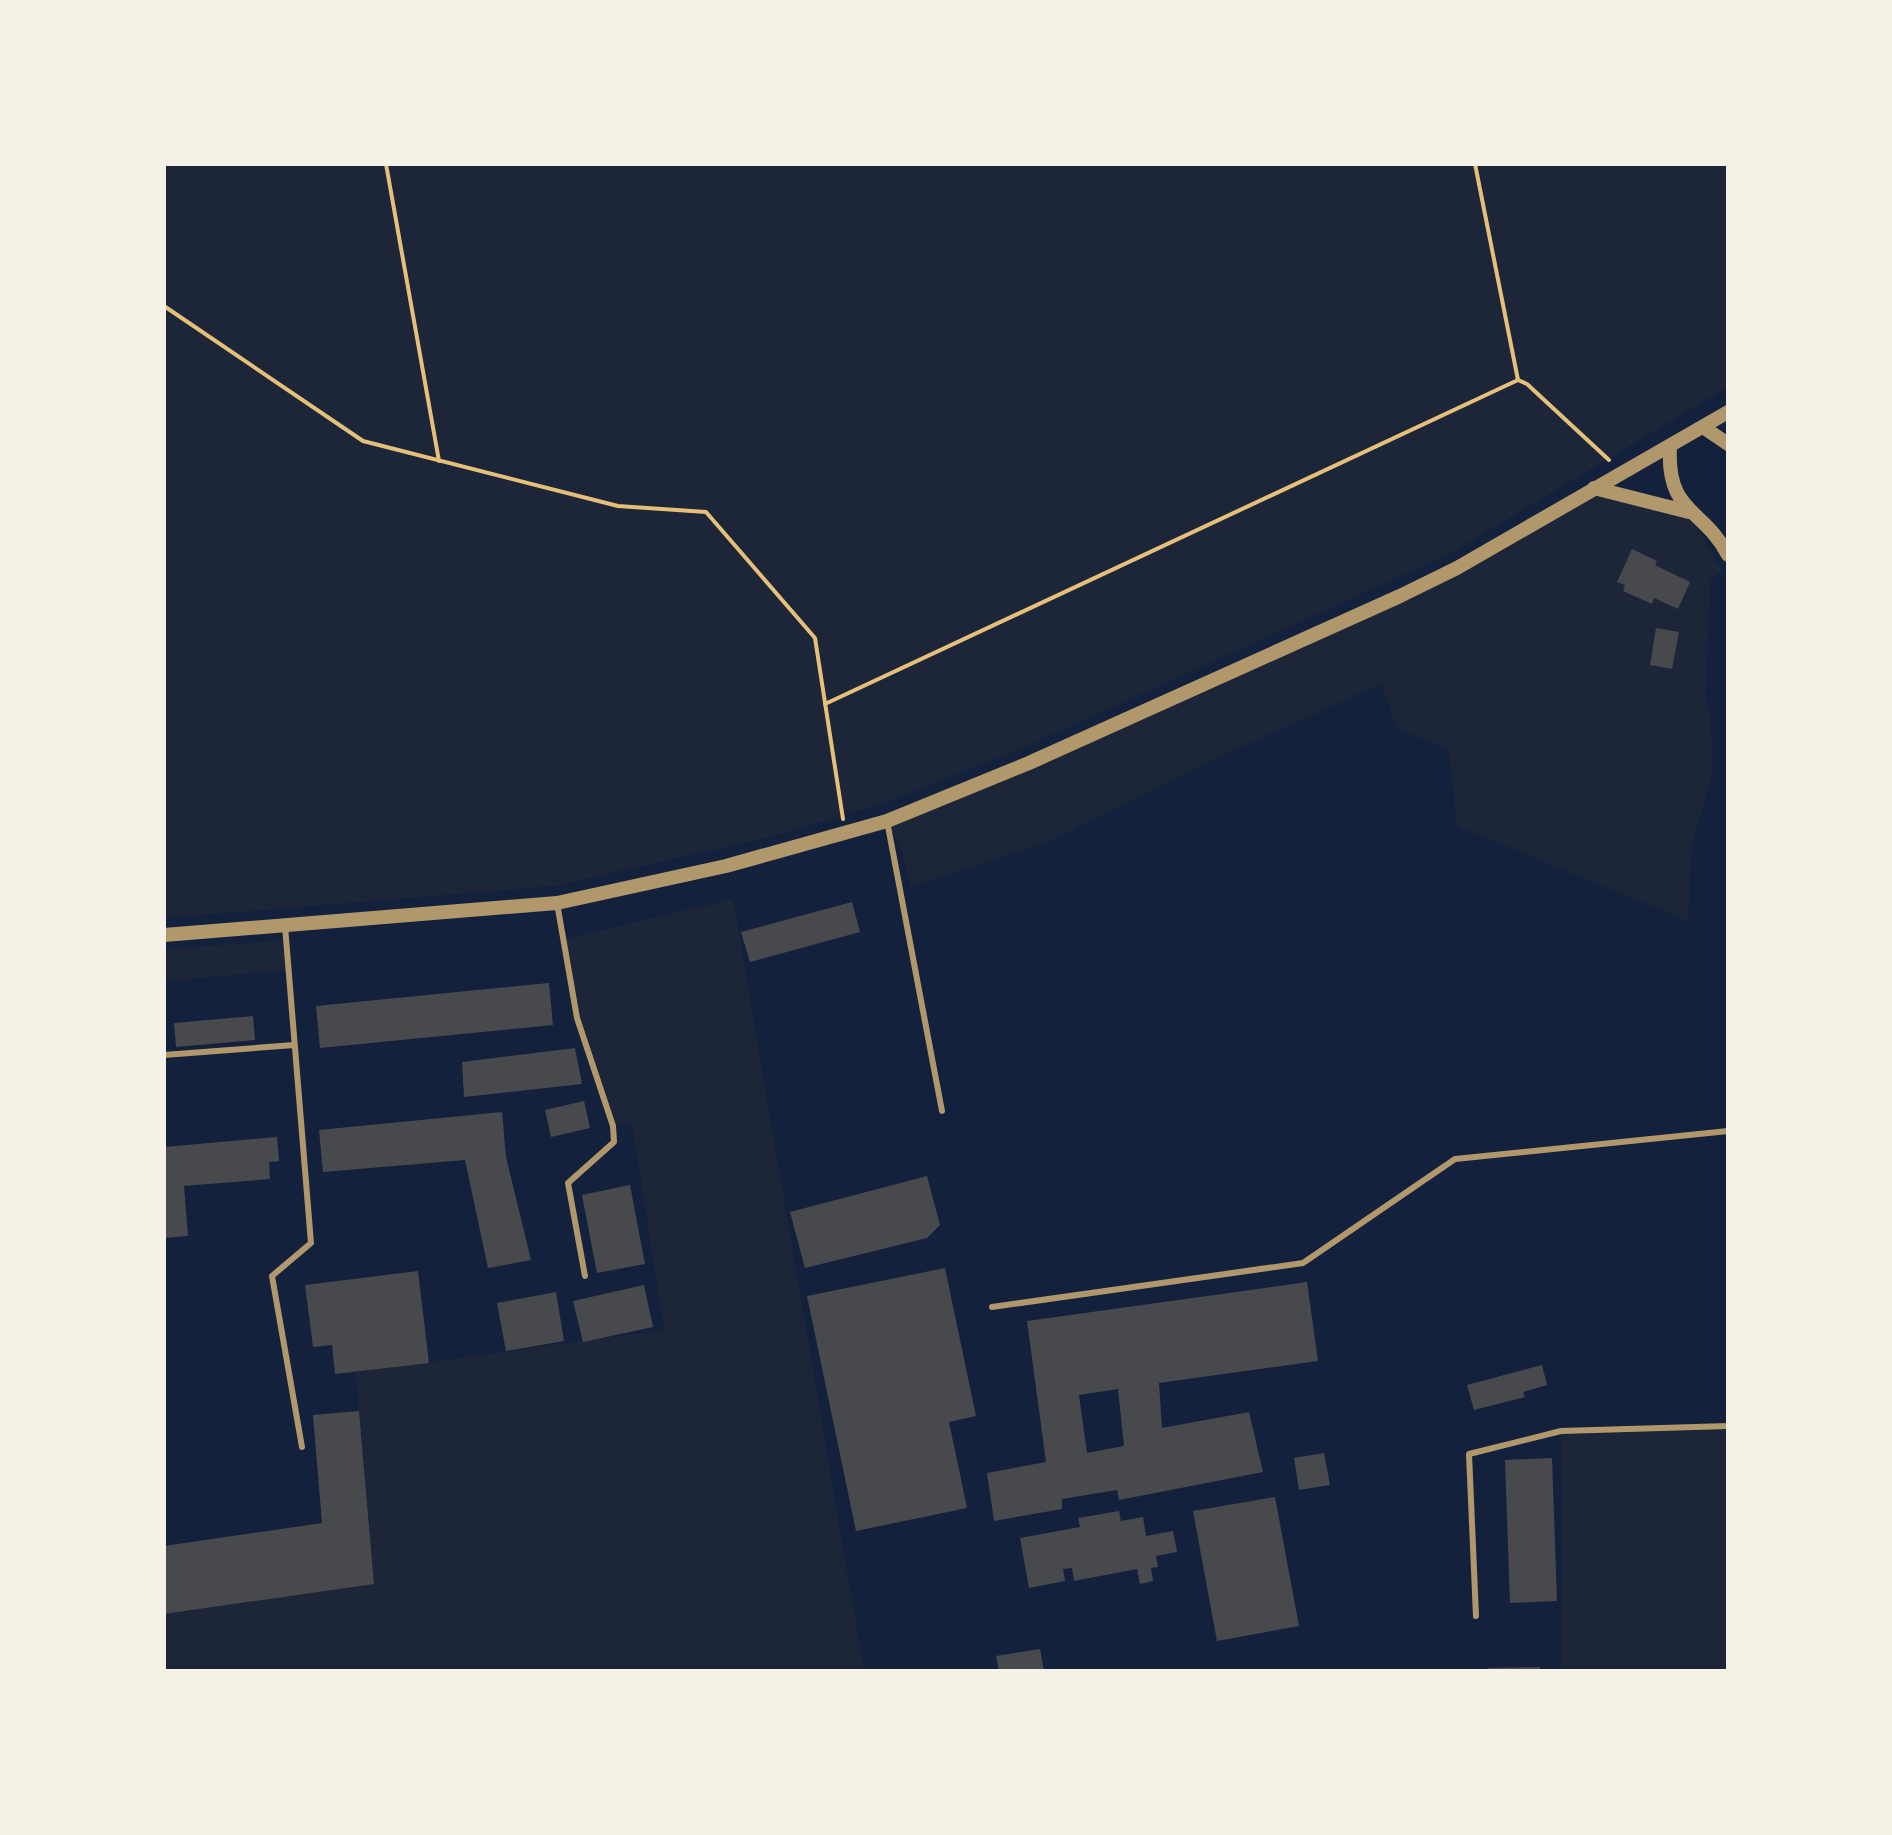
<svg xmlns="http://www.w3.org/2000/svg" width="1892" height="1835" font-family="'Roboto Serif',serif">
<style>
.green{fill:#1d2539}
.building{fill:#48494c;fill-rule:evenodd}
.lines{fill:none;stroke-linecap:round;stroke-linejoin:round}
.path{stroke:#e5c07b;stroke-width:4}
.service{stroke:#b1986c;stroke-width:6}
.tertiary{stroke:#b1986c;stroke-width:14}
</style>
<rect width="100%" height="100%" fill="#14213d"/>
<g class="green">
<polygon points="164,164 1728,164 1728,387 1450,554 1025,747 883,803 770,837 555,886 164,918"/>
<polygon points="1594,488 1689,512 1722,571 1710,580 1706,698 1711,716 1712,773 1692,846 1688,921 1457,826 1449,749 1397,728 1381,684 1228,753 1047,842 910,887 903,853 887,821 1400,596"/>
<polygon points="733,899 864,1671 164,1671 164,1614 374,1584 356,1372 664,1330 632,1123 613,1126 577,1018 563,939"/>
<polygon points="286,940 289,970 164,981 164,949"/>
<polygon points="1728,1426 1728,1671 1561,1671 1561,1431"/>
</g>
<g class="building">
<polygon points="1632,549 1657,561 1655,565 1690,582 1678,609 1654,598 1652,604 1623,591 1625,585 1617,582"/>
<polygon points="1656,628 1679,632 1672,669 1650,665"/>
<polygon points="852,902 860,932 750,962 741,932"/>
<polygon points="549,983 553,1025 320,1048 316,1006"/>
<polygon points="253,1016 255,1040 176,1047 174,1023"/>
<polygon points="575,1048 582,1084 464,1097 462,1062"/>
<polygon points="584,1101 590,1128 551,1137 545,1110"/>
<polygon points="502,1112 506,1157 531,1260 488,1268 465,1160 323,1172 319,1130"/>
<polygon points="277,1137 279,1161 269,1162 270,1179 184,1186 188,1236 164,1238 164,1147"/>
<polygon points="927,1176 940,1225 927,1238 805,1268 790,1212"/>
<polygon points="630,1185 645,1264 597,1273 582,1195"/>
<polygon points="945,1268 976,1416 949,1422 967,1508 856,1531 807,1296"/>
<polygon points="418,1271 429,1363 335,1374 332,1345 313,1347 305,1285"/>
<path d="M 1307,1282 L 1318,1361 L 1159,1383 L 1162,1428 L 1249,1412 L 1263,1472 L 1119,1500 L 1117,1490 L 1062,1499 L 1062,1509 L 994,1521 L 987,1473 L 1046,1462 L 1027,1321 ZM 1118,1389 L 1124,1446 L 1087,1453 L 1079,1395 Z"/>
<polygon points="644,1285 653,1327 583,1342 573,1301"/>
<polygon points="556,1292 564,1341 506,1351 497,1303"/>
<polygon points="1542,1365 1547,1385 1523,1392 1525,1397 1474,1410 1467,1385"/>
<polygon points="359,1411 374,1584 164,1614 164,1546 322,1523 313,1415"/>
<polygon points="1324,1453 1330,1485 1299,1490 1294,1458"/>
<polygon points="1552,1458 1557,1601 1510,1603 1505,1460"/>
<polygon points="1275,1497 1299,1626 1217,1641 1193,1511"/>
<polygon points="1119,1511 1121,1521 1143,1517 1146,1536 1173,1531 1177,1552 1156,1556 1158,1567 1151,1568 1153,1581 1140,1584 1137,1569 1074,1581 1072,1568 1063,1569 1065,1581 1029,1588 1020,1538 1080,1527 1078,1518"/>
<polygon points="1040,1649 1044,1671 999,1671 996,1656"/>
<polygon points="1540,1667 1540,1671 1488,1671 1488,1668"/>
</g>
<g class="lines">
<g class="path">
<polyline points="386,164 439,461"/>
<polyline points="1475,164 1518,380"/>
<polyline points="164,306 363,441 618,506 706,512 815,638 843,819"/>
<polyline points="825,704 1518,380 1527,384 1609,460"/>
</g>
<g class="service">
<polyline points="887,821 942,1111"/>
<polyline points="557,903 577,1018 613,1126 614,1142 568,1183 585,1276"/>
<polyline points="285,926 311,1243 272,1276 302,1447"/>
<polyline points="164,1055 294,1045"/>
<polyline points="992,1307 1303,1263 1455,1159 1728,1131"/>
<polyline points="1476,1616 1469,1454 1561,1431 1728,1426"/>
</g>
<g class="tertiary">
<polyline points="1703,427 1728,444"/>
<path d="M 1670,446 C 1666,514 1703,507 1728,555"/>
<polyline points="1594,488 1689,512"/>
<polyline points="164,935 557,903 726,866 887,821 1029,763 1400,596 1457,568 1728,412"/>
</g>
</g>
<rect width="1892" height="1835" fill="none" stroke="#f6f1e7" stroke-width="332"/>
</svg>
